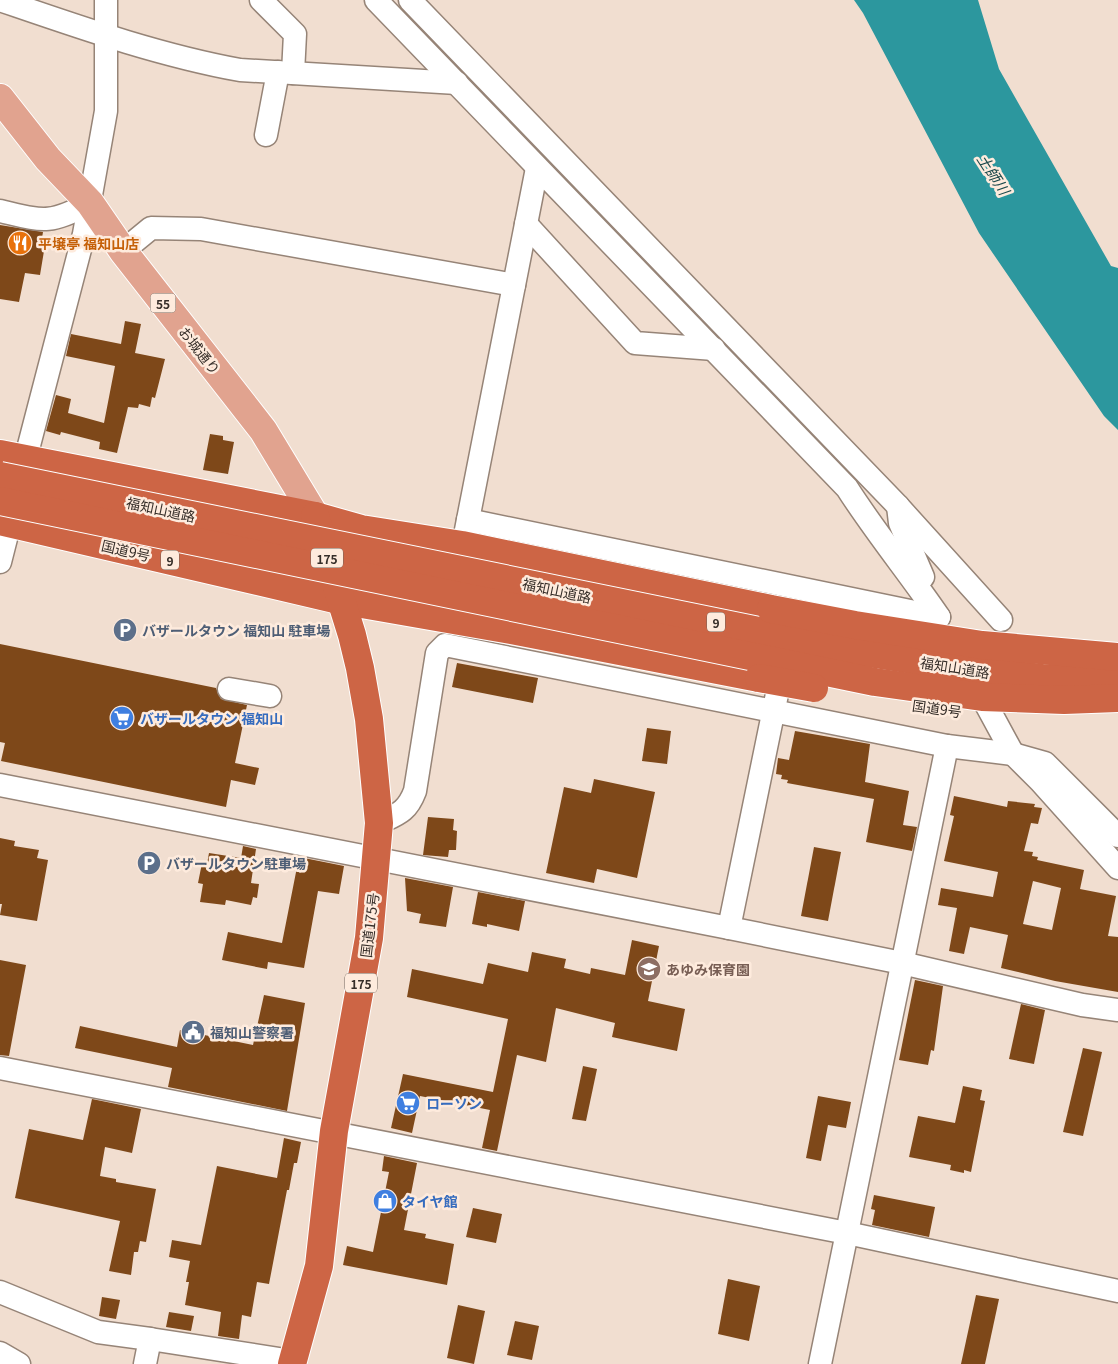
<svg xmlns="http://www.w3.org/2000/svg" width="1118" height="1364" font-family="Georgia,'Noto Sans JP',serif">
<style>
.water{fill:#2c979e}
.building{fill:#7e4819;fill-rule:evenodd}
.lines{fill:none;stroke-linecap:round;stroke-linejoin:round}
.minor-casing{stroke:#968477;stroke-width:25}
.major-casing{stroke:#fff;stroke-width:30}
.highway-casing{stroke:#fff;stroke-width:30}
.minor{stroke:#fff;stroke-width:22}
.major{stroke:#e1a38f;stroke-width:28}
.highway{stroke:#cd6545;stroke-width:28}
.highway-bridge-casing{stroke:#fff;stroke-width:30;stroke-linecap:butt}
.highway-bridge{stroke:#cd6545;stroke-width:28}
.labels{text-anchor:middle;dominant-baseline:central;stroke-width:5;stroke-linejoin:round;paint-order:stroke}
.shield{fill:#feebdd;stroke:#72675f;stroke-width:1}
.shield-label{font-size:12px;font-weight:bold;fill:#362e29}
.food-label{font-size:14px;font-weight:bold;fill:#c56008;stroke:#feebdd;text-anchor:start}
.street-label{font-size:14px;fill:#362e29;stroke:#feebdd}
.service-label{font-size:14px;font-weight:bold;fill:#4e5e75;stroke:#feebdd;text-anchor:start}
.shop-label{font-size:14px;font-weight:bold;fill:#366cbe;stroke:#feebdd;text-anchor:start}
.education-label{font-size:14px;font-weight:bold;fill:#785e54;stroke:#feebdd;text-anchor:start}
.water-label{font-size:15px;font-style:italic;fill:#1a484b;stroke:#feebdd}
</style>
<rect width="100%" height="100%" fill="#f1ded0"/>
<polygon class="water" points="854,0 978,0 999,69 1111,266 1118,268 1118,430 1104,416 979,233 863,13"/>
<g class="building">
<polygon points="0,225 43,232 41,244 45,245 40,275 25,273 19,302 0,299"/>
<polygon points="125,321 141,324 135,353 165,359 155,398 152,397 150,407 139,404 138,408 128,407 117,453 99,449 100,442 61,432 60,435 46,431 56,395 71,399 68,413 104,423 115,366 66,356 71,334 121,344"/>
<polygon points="210,434 223,436 223,440 234,442 228,474 203,470"/>
<polygon points="0,644 216,688 221,699 247,705 235,763 259,768 255,785 231,780 226,807 1,761 5,743 0,742"/>
<polygon points="457,663 538,678 533,703 452,687"/>
<polygon points="647,728 671,731 667,764 642,761"/>
<polygon points="795,731 870,744 865,782 909,791 903,825 917,827 912,851 866,842 874,799 787,783 788,780 781,779 782,775 776,774 778,758 789,760"/>
<polygon points="594,779 655,792 637,878 597,869 594,883 546,873 564,787 591,793"/>
<path d="M 954,796 L 1007,807 L 1008,801 L 1035,804 L 1034,807 L 1042,808 L 1038,824 L 1031,823 L 1024,851 L 1033,852 L 1032,856 L 1038,857 L 1037,860 L 1084,870 L 1080,889 L 1116,896 L 1108,936 L 1118,937 L 1118,992 L 1055,981 L 1001,968 L 1008,935 L 970,927 L 964,954 L 949,951 L 957,908 L 938,905 L 941,888 L 993,897 L 998,872 L 944,861 L 954,816 L 950,815 ZM 1033,881 L 1061,888 L 1052,930 L 1023,924 Z"/>
<polygon points="428,817 454,819 453,830 457,831 456,850 449,850 448,857 423,855"/>
<polygon points="0,838 15,841 14,846 39,850 37,858 48,860 37,921 0,915 2,904 0,904"/>
<polygon points="243,846 256,849 251,883 259,884 257,898 253,897 251,905 226,900 225,905 200,902 203,884 198,883 202,863 207,864 209,853 241,858"/>
<polygon points="814,847 841,852 828,921 801,916"/>
<polygon points="299,857 344,866 339,894 318,891 304,968 268,962 267,969 222,960 228,932 282,943"/>
<polygon points="405,878 453,887 446,927 419,923 421,914 407,911"/>
<polygon points="478,892 525,901 519,931 487,924 487,927 472,924"/>
<polygon points="632,940 659,946 648,1001 685,1009 677,1051 612,1037 615,1023 556,1008 546,1062 517,1055 497,1151 482,1148 490,1110 420,1096 412,1133 391,1128 403,1074 493,1092 508,1019 407,997 412,969 483,984 488,963 528,972 532,952 566,959 564,968 590,974 591,968 625,975"/>
<polygon points="0,960 26,965 9,1056 0,1055"/>
<polygon points="915,980 943,986 934,1051 931,1050 928,1065 899,1060"/>
<polygon points="264,995 305,1003 287,1111 168,1087 172,1068 75,1048 80,1026 177,1047 180,1030 253,1045"/>
<polygon points="1021,1004 1045,1010 1034,1064 1009,1059"/>
<polygon points="1083,1048 1102,1052 1083,1136 1063,1132"/>
<polygon points="583,1066 597,1069 586,1121 572,1119"/>
<polygon points="963,1086 982,1090 980,1100 985,1101 971,1172 964,1170 964,1173 950,1170 951,1165 909,1157 918,1116 955,1123"/>
<polygon points="818,1096 851,1102 846,1128 828,1125 821,1161 806,1158"/>
<polygon points="92,1099 141,1109 132,1153 105,1147 100,1176 116,1179 116,1182 156,1189 146,1242 140,1241 138,1252 134,1252 131,1275 109,1271 120,1221 15,1198 29,1129 83,1140"/>
<polygon points="284,1138 301,1142 297,1163 294,1163 289,1190 287,1190 269,1284 257,1282 251,1317 242,1315 239,1339 218,1336 221,1312 185,1305 189,1282 186,1282 190,1261 169,1257 172,1240 201,1245 217,1166 277,1178"/>
<polygon points="384,1156 417,1163 404,1230 426,1234 425,1238 454,1244 447,1285 343,1265 347,1246 373,1252 389,1172 382,1171"/>
<polygon points="874,1195 935,1207 929,1237 872,1225 875,1210 871,1209"/>
<polygon points="473,1208 502,1214 496,1243 466,1237"/>
<polygon points="728,1279 760,1286 749,1341 718,1334"/>
<polygon points="976,1295 999,1299 985,1364 961,1364"/>
<polygon points="102,1297 120,1300 116,1319 99,1316"/>
<polygon points="458,1305 485,1311 474,1364 447,1358"/>
<polygon points="169,1312 194,1316 191,1331 166,1327"/>
<polygon points="515,1321 539,1326 532,1360 507,1355"/>
</g>
<g class="lines">
<g class="minor-casing">
<g id="minor">
<path d="M 0,0 C 79,27 158,55 240,70 L 457,83"/>
<polyline points="261,0 295,34 293,73"/>
<path d="M 376,0 L 847,488 C 875,532 909,573 939,617"/>
<polyline points="410,0 897,505 1001,620"/>
<polyline points="266,135 278,72"/>
<path d="M 0,211 C 43,221 49,225 90,203"/>
<polyline points="526,224 635,343 714,349"/>
<polyline points="123,251 151,228 201,229 514,285"/>
<polyline points="21,476 84,234 106,111 106,0"/>
<polyline points="898,506 900,523 923,577"/>
<polyline points="468,520 939,617"/>
<polyline points="465,535 537,168"/>
<polyline points="0,562 14,507"/>
<polyline points="975,684 1013,754 1040,781 1118,868"/>
<polyline points="229,689 270,696"/>
<polyline points="0,785 729,928 902,963 1082,1005 1118,1010"/>
<path d="M 379,823 C 398,814 407,812 415,791 L 437,653 L 445,645 L 947,746 L 1013,754 L 1045,763 L 1118,836"/>
<polyline points="729,928 783,665"/>
<polyline points="0,1068 847,1233 1118,1291"/>
<polyline points="0,1292 98,1332 150,1339"/>
<polyline points="0,1353 19,1364"/>
<polyline points="145,1364 150,1339 292,1361"/>
<polyline points="820,1364 947,746"/>
</g>
</g>
<g class="major-casing">
<polyline id="major" points="0,98 48,159 90,203 123,251 263,430 315,516"/>
</g>
<g class="highway-casing">
<g id="highway">
<polyline points="0,454 315,516 361,529 462,545 771,609"/>
<polyline points="0,521 339,600 511,630 759,678"/>
<polyline points="292,1364 319,1266 334,1131 369,938 379,823 369,719 360,668 352,635 315,516"/>
</g>
</g>
<use href="#minor" class="minor"/>
<use href="#major" class="major"/>
<use href="#highway" class="highway"/>
<g class="highway-bridge-casing">
<g id="highway-bridge">
<polyline points="0,476 862,652 988,672 1042,678 1118,679"/>
<polyline points="0,501 875,682 982,697 1064,700 1118,698"/>
<polyline points="771,609 855,625 982,645 1118,657"/>
<polyline points="759,678 814,688"/>
</g>
</g>
<use href="#highway-bridge" class="highway-bridge"/>
</g>
<defs>
<g id="restaurant-disc" transform="scale(1.25)"><circle r="9.5" fill="#e8710a" stroke="#feebdd"/><path d="M-5-6h1v4h1v-4h1v4h1v-4h1v5L-1.5 .5V6h-2V.5L-5-1ZM5-6V6H3V1.5H1.5Q1.5-4 5-6Z" fill="#fff"/></g>
<g id="parking-disc" transform="scale(1.25)"><circle r="9.5" fill="#5c6f8a" stroke="#feebdd"/><path d="M-3.5-5.5H1a3.5 3.5 0 0 1 0 7H-1V5.5H-3.5ZM-1-3.4V-.6H.8a1.4 1.4 0 0 0 0-2.8Z" fill="#fff"/></g>
<g id="supermarket-disc" transform="scale(1.25)"><circle r="9.5" fill="#3f7fe0" stroke="#feebdd"/><path d="M-6-5.5h2.5l.6 2H6L4.5 2H-2.5L-4.4-4H-6ZM-1.5 3.2a1.3 1.3 0 1 0 .1 0ZM3 3.2a1.3 1.3 0 1 0 .1 0Z" fill="#fff"/></g>
<g id="school-disc" transform="scale(1.25)"><circle r="9.5" fill="#8d6e63" stroke="#feebdd"/><path d="M0-5L7-2L0 1L-7-2ZM-4 1L0 2.5L4 1V4Q0 6-4 4Z" fill="#fff"/></g>
<g id="civic-disc" transform="scale(1.25)"><circle r="9.5" fill="#5c6f8a" stroke="#feebdd"/><path d="M-.6-6.5H3V-4.5H.6V-3L4-1V1h2V6H-6V1h2V-1L-.6-3ZM-1.2 2.5V6h2.4V2.5Z" fill="#fff"/></g>
<g id="shop-disc" transform="scale(1.25)"><circle r="9.5" fill="#3f7fe0" stroke="#feebdd"/><path d="M-5-2.5h2.3a2.7 3.5 0 0 1 5.4 0H5L5.5 6h-11ZM-1.5-2.5h3a1.5 2.3 0 0 0-3 0Z" fill="#fff"/></g>
</defs>
<g fill-rule="evenodd">
<use href="#restaurant-disc" x="20" y="243"/>
<use href="#parking-disc" x="125" y="630"/>
<use href="#supermarket-disc" x="122" y="718"/>
<use href="#parking-disc" x="149" y="863"/>
<use href="#school-disc" x="649" y="969"/>
<use href="#civic-disc" x="193" y="1032"/>
<use href="#supermarket-disc" x="408" y="1103"/>
<use href="#shop-disc" x="385" y="1201"/>
</g>
<g class="labels">
<g class="shield">
<rect x="150.5" y="293.5" width="25" height="19" rx="4"/>
<rect x="311" y="548.5" width="32" height="19" rx="4"/>
<rect x="161" y="550.5" width="18" height="19" rx="4"/>
<rect x="707" y="612.5" width="18" height="19" rx="4"/>
<rect x="345" y="973.5" width="32" height="19" rx="4"/>
</g>
<g class="shield-label">
<text x="163" y="303">55</text>
<text x="327" y="558">175</text>
<text x="170" y="560">9</text>
<text x="716" y="622">9</text>
<text x="361" y="983">175</text>
</g>
<g class="food-label">
<text x="38" y="243">平壌亭 福知山店</text>
</g>
<g class="street-label">
<text transform="translate(200 350) rotate(52)">お城通り</text>
<text transform="translate(161 509) rotate(12)">福知山道路</text>
<text transform="translate(126 550) rotate(13)">国道9号</text>
<text transform="translate(557 590) rotate(12)">福知山道路</text>
<text transform="translate(955 667) rotate(9)">福知山道路</text>
<text transform="translate(937 708) rotate(8)">国道9号</text>
<text transform="translate(369 925) rotate(-83)">国道175号</text>
</g>
<g class="service-label">
<text x="142" y="630">バザールタウン 福知山 駐車場</text>
<text x="166" y="863">バザールタウン駐車場</text>
<text x="210" y="1032">福知山警察署</text>
</g>
<g class="shop-label">
<text x="140" y="718">バザールタウン 福知山</text>
<text x="426" y="1103">ローソン</text>
<text x="402" y="1201">タイヤ館</text>
</g>
<g class="education-label">
<text x="666" y="969">あゆみ保育園</text>
</g>
<g class="water-label">
<text transform="translate(994 174) rotate(57)">土師川</text>
</g>
</g>
</svg>
